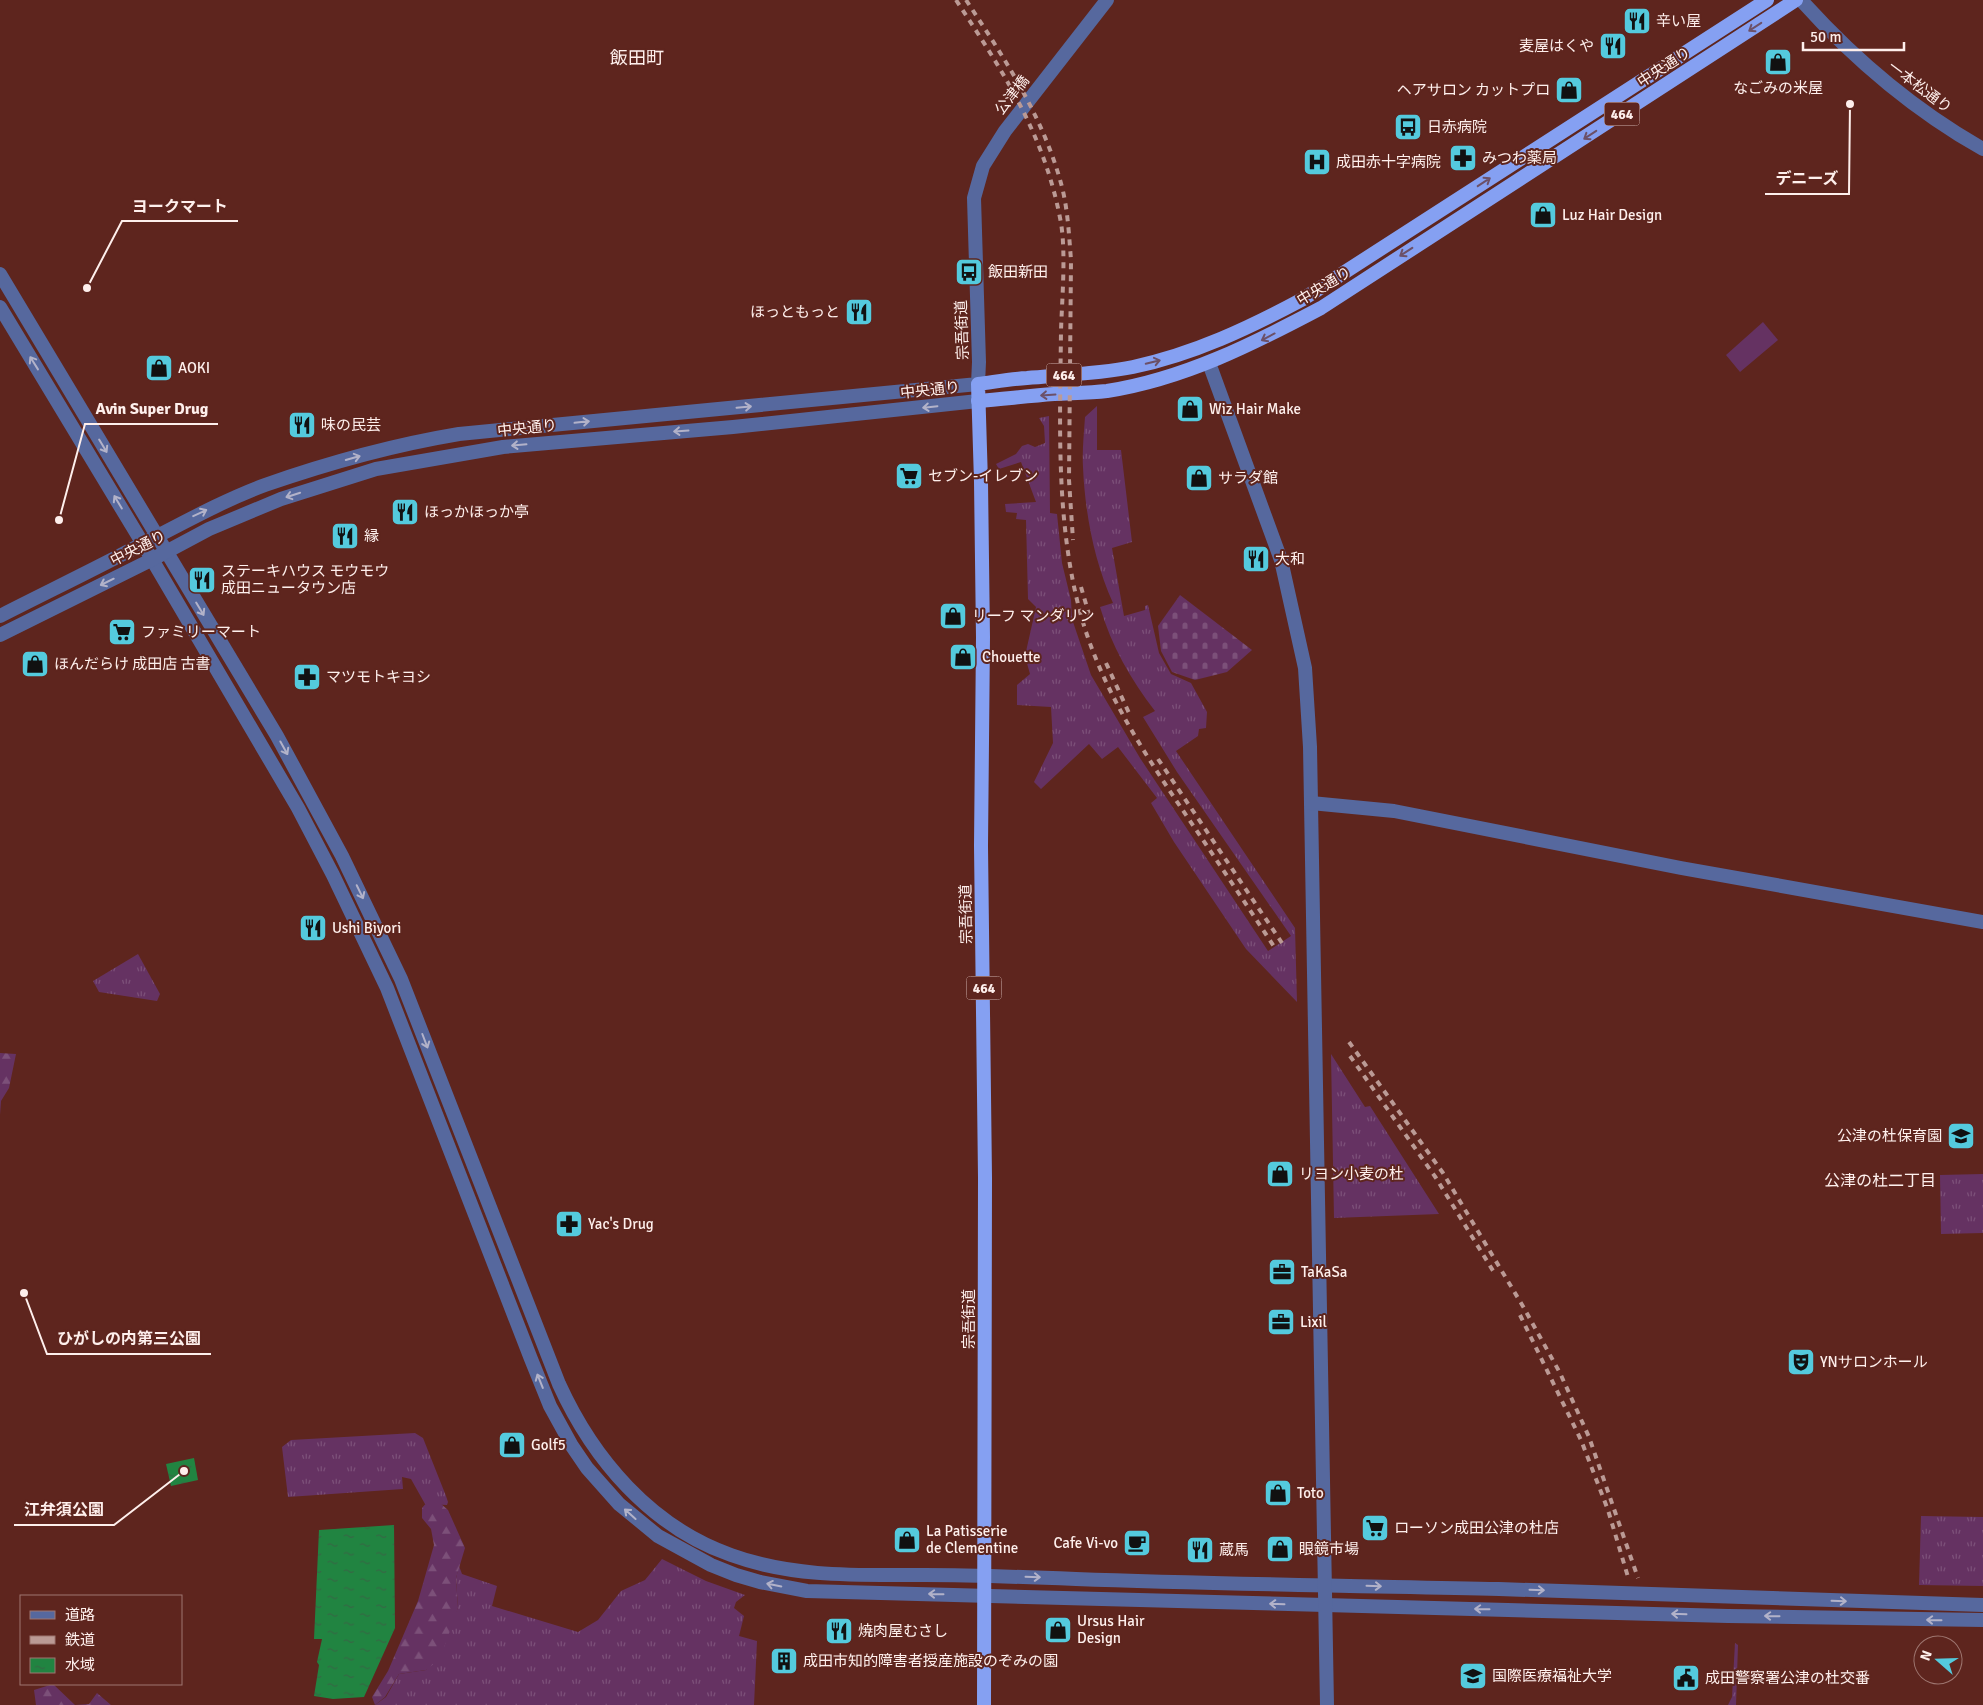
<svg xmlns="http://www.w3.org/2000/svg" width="1983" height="1705" font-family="Signika,'Noto Sans JP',sans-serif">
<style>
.grass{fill:url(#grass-tufts)}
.forest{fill:url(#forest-firs)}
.cemetery{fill:url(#cemetery-stones)}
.pitch{fill:#653262}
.water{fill:url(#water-ripples)}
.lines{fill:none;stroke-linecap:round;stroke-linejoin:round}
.tertiary{stroke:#56689e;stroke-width:14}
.trunk{stroke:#85a0f2;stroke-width:14}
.rail{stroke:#bb9a95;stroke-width:4;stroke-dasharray:6 6;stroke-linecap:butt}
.oneway{stroke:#6c5068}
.oneway2{stroke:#b2b2c9}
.labels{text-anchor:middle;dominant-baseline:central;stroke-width:4;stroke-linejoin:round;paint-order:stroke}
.shield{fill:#5e251e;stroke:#ceb2ae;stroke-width:1}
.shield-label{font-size:14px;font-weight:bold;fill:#feefec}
.poi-label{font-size:15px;fill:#feefec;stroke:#5e251e;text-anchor:start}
.street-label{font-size:15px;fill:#feefec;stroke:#5e251e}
.neighbourhood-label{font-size:16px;fill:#feefec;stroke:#5e251e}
.quarter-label{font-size:18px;fill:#feefec;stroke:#5e251e}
.leader{fill:none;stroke:#feefec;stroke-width:2}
.callout-dot{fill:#feefec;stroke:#5e251e;stroke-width:2}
.callout-label{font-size:16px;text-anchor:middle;font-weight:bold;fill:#feefec;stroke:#5e251e;stroke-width:4;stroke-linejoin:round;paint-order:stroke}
</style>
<defs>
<pattern id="grass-tufts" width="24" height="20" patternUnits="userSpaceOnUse" patternTransform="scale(1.25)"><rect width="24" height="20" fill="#653262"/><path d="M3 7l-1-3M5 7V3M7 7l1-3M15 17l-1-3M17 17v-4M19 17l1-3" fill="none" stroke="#7c5079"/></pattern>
<pattern id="forest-firs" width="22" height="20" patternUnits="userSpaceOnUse" patternTransform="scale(1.25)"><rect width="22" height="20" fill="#653262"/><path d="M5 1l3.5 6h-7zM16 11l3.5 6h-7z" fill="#7c5079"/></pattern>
<pattern id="cemetery-stones" width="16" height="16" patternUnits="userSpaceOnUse" patternTransform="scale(1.25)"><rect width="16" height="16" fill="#653262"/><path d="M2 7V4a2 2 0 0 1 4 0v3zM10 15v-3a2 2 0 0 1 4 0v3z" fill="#7c5079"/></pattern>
<pattern id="water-ripples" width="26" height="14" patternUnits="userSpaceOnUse" patternTransform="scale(1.25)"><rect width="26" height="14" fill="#218441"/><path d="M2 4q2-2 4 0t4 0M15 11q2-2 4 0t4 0" fill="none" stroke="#346944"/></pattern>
</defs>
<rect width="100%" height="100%" fill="#5e251e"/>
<g class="grass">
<path d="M 1097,406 L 1097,450 L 1121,450 L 1132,542 L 1112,548 L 1124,616 L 1145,610 L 1145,606 L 1148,605 L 1159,653 L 1171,674 L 1191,683 L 1207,712 L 1206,728 L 1199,729 L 1198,736 L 1176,751 L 1295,928 L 1297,1002 L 1246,949 L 1174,842 L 1151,803 L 1157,798 L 1118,747 L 1102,759 L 1089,744 L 1041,789 L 1034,782 L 1053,743 L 1051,707 L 1017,705 L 1017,685 L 1030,674 L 1025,656 L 1036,607 L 1028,599 L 1026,520 L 1016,519 L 1017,513 L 1006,512 L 1005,504 L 1036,502 L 1021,462 L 999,469 L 996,464 L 1016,454 L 1022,446 L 1028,444 L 1035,447 L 1045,443 L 1044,426 L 1039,418 L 1049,416 L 1050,513 L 1057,514 L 1062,563 L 1071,600 L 1072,619 L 1091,675 L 1140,758 L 1268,951 L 1291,936 L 1177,772 L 1143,717 L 1155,711 C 1131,680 1111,645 1100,607 L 1113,603 C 1094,561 1085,513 1083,467 C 1082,451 1084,433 1085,417 Z"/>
<polygon points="138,954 160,994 157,1001 99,992 93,981"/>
<polygon points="1331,1054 1365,1107 1370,1106 1439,1214 1334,1218"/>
<polygon points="1983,1174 1983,1233 1941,1234 1940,1175"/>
<polygon points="415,1433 423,1438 446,1496 448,1502 447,1505 425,1504 411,1479 402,1477 403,1489 288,1497 282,1447 291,1440"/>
<polygon points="1921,1516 1983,1517 1983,1586 1919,1585"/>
<polygon points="662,1559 706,1581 745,1595 736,1602 734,1608 744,1616 739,1636 757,1641 754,1705 375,1705 386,1697 399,1674 426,1670 458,1608 456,1578 459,1566 462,1574 497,1586 492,1606 578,1632 598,1620 621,1591 645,1580"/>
<polygon points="1735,1643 1738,1645 1736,1705 1728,1705 1732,1697"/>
</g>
<g class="forest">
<polygon points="0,1053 16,1054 9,1088 1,1101 0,1115"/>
<polygon points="428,1501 440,1503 448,1510 465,1548 456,1578 458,1608 440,1659 426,1670 399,1674 385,1697 375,1705 372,1697 388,1671 418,1601 434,1545 431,1529 422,1518 422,1508"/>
<polygon points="53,1684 75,1705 89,1704 97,1693 111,1705 36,1705 34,1690"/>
</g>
<polygon class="cemetery" points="1180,595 1252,650 1227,672 1195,680 1172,672 1161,651 1158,626"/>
<polygon class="pitch" points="1763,322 1778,340 1740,372 1726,355"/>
<g class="water">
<polygon points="194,1458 198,1480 171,1486 166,1464"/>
<polygon points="394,1525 395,1628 364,1697 333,1699 314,1696 319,1665 317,1662 322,1639 314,1639 319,1530"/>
</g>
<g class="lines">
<g class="tertiary">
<path d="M 1801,0 C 1854,59 1914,110 1983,149"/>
<path d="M 0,274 L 277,736 L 342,856 L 401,979 L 559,1384 C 593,1459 651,1527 731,1555 C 794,1578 860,1575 925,1575 C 976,1575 1026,1577 1076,1579 C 1217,1584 1358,1586 1499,1589 C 1661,1594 1822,1600 1983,1605"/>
<polyline points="0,307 143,544 298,808 333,875 387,988 531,1359 550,1406 572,1446 587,1468 619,1504 658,1536 711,1565 736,1575 760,1582 807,1591 1728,1616 1983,1620"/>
<polyline points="1209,363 1281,560 1305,668 1310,747 1327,1705"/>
<path d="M 0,616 C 47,592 95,569 142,544 C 183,523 222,501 265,485 C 328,463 393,445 459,434 L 978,384 L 979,362 L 974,198 L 983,166 L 1005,131 L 1107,0"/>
<polyline points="0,635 151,560 209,529 281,499 376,469 503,447 733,427 978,401"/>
<polyline points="1311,803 1394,811 1681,868 1983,922"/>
</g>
<g class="trunk">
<path d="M 978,401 C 1003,399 1028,396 1054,394 C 1071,393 1089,393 1107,391 C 1184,379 1253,344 1321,308 L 1796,0"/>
<path d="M 984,1705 L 985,1178 L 981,846 L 983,637 L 981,482 L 978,384 C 994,382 1010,379 1027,378 C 1062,375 1098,374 1133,367 C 1194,354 1249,328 1303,299 L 1767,0"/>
</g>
<g class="rail">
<path d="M 956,0 C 1004,73 1045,135 1061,223 C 1066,254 1062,299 1061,331 C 1060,423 1056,515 1078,604 C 1097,682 1142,750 1186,815 C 1216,859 1246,904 1275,948"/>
<path d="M 966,0 C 1005,59 1044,118 1062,187 C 1068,211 1069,236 1071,260 L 1069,480 L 1073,540"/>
<polyline points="1081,587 1091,621"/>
<polyline points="1106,663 1129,713"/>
<polyline points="1158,759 1282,943"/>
<polyline points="1349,1042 1443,1173 1524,1308 1560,1373 1589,1437 1638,1578"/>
<polyline points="1350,1056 1436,1178 1495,1274"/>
<polyline points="1520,1315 1581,1440 1608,1510 1628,1577"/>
</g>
</g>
<defs><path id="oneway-shaft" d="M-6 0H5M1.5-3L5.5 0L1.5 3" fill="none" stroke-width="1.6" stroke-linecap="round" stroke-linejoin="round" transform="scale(1.25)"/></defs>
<g class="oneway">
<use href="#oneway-shaft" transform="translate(1755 27) rotate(147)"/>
<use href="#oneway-shaft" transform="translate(1590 135) rotate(147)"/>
<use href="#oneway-shaft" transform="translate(1484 182) rotate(-33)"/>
<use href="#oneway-shaft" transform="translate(1406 252) rotate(147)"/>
<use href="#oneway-shaft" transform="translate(1268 337) rotate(152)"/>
<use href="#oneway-shaft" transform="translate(1153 362) rotate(-14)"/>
<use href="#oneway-shaft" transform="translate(1048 395) rotate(176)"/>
</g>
<g class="oneway2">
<use href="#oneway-shaft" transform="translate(34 363) rotate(-122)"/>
<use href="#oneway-shaft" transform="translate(744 407) rotate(-5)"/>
<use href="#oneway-shaft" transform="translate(930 407) rotate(174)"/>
<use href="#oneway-shaft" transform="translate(582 422) rotate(-6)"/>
<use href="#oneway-shaft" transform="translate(681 431) rotate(176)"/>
<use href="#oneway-shaft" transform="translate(519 445) rotate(175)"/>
<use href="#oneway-shaft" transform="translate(103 446) rotate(59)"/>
<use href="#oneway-shaft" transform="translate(353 458) rotate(-16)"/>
<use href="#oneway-shaft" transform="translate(293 495) rotate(162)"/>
<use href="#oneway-shaft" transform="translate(118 502) rotate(-121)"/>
<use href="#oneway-shaft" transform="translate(200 513) rotate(-25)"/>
<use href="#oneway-shaft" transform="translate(107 582) rotate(154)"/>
<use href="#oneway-shaft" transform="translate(200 609) rotate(59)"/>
<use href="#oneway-shaft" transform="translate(284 748) rotate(61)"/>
<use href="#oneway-shaft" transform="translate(360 892) rotate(64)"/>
<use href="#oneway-shaft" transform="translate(425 1041) rotate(69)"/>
<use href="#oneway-shaft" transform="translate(540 1381) rotate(-112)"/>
<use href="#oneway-shaft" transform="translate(630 1514) rotate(-138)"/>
<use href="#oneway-shaft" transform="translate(1033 1577) rotate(2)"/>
<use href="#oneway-shaft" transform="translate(774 1585) rotate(-169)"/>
<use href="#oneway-shaft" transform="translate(1374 1586) rotate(2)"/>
<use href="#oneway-shaft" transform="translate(1537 1590) rotate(2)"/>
<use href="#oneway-shaft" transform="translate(936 1594) rotate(-179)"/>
<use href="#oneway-shaft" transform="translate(1839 1601) rotate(2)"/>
<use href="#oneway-shaft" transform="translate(1277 1604) rotate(-178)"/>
<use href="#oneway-shaft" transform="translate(1482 1609) rotate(-179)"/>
<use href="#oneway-shaft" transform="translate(1679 1614) rotate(-178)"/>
<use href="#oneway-shaft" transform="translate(1772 1616) rotate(-179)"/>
<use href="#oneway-shaft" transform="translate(1934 1620) rotate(-179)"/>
</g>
<defs>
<g id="restaurant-square" transform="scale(1.4375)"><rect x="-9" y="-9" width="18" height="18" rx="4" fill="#54cadd" stroke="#5e251e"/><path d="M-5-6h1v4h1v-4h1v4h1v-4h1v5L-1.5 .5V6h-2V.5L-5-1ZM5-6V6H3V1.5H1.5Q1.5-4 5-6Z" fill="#111"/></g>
<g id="shop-square" transform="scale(1.4375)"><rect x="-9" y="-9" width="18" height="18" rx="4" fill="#54cadd" stroke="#5e251e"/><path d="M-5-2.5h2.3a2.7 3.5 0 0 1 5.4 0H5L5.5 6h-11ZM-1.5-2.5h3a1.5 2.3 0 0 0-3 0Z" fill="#111"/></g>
<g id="bus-square" transform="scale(1.4375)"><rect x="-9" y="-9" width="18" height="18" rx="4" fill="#54cadd" stroke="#5e251e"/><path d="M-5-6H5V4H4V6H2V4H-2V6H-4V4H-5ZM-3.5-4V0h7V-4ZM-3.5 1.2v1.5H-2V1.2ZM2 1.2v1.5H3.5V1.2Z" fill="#111"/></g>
<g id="pharmacy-square" transform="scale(1.4375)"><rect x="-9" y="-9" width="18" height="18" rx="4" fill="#54cadd" stroke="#5e251e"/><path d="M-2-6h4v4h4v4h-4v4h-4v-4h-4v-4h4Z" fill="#111"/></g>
<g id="hospital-square" transform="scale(1.4375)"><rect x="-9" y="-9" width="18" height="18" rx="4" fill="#54cadd" stroke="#5e251e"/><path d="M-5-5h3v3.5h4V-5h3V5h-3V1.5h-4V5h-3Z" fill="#111"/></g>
<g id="supermarket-square" transform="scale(1.4375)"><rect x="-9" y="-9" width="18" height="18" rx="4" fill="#54cadd" stroke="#5e251e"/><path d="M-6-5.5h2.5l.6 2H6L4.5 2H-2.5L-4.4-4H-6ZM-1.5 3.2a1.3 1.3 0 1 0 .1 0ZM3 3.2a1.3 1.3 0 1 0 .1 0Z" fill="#111"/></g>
<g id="school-square" transform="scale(1.4375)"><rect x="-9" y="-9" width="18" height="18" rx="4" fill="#54cadd" stroke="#5e251e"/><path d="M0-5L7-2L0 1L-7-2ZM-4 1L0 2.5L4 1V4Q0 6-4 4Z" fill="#111"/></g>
<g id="office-square" transform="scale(1.4375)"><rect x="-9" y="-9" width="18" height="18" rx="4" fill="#54cadd" stroke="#5e251e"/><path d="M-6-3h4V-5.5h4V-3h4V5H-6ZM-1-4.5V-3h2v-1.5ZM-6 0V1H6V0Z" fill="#111"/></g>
<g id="theatre-square" transform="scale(1.4375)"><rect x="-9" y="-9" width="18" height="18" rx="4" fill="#54cadd" stroke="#5e251e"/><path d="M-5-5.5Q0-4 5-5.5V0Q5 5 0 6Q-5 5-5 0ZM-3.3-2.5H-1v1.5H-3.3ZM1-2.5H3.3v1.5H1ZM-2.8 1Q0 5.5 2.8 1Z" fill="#111"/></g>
<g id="cafe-square" transform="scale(1.4375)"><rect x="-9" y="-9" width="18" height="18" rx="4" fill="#54cadd" stroke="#5e251e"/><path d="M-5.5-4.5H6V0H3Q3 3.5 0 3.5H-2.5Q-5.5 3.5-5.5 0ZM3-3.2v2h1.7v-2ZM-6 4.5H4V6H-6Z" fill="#111"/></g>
<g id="building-square" transform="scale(1.4375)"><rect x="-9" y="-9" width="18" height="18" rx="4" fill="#54cadd" stroke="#5e251e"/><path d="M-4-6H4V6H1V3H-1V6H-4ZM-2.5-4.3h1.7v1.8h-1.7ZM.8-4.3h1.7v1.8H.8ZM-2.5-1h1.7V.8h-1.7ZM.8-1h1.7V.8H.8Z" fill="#111"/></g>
<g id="university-square" transform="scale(1.4375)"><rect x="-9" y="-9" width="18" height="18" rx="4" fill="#54cadd" stroke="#5e251e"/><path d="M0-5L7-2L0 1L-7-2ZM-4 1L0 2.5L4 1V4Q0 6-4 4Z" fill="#111"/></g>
<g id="civic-square" transform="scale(1.4375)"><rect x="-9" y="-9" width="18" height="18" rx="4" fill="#54cadd" stroke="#5e251e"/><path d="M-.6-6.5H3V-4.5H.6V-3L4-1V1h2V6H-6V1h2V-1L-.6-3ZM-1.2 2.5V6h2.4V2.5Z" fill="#111"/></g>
</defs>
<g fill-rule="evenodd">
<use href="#restaurant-square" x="1637" y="21"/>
<use href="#restaurant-square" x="1613" y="46"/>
<use href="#shop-square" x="1778" y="62"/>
<use href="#shop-square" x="1569" y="90"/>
<use href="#bus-square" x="1408" y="127"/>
<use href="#pharmacy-square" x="1463" y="158"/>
<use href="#hospital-square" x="1317" y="162"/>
<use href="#shop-square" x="1543" y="215"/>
<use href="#bus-square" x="969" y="272"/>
<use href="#restaurant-square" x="859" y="312"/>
<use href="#shop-square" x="159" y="368"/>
<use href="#shop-square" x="1190" y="409"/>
<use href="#restaurant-square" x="302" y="425"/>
<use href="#supermarket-square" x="909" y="476"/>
<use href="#shop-square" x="1199" y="478"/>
<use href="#restaurant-square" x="405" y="512"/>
<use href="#restaurant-square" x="345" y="536"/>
<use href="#restaurant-square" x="1256" y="559"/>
<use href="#restaurant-square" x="202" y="580"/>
<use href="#shop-square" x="953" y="616"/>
<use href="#supermarket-square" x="122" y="632"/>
<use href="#shop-square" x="963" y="657"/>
<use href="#shop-square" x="35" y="664"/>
<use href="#pharmacy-square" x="307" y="677"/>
<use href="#restaurant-square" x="313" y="928"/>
<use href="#school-square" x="1961" y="1136"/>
<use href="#shop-square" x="1280" y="1174"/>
<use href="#pharmacy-square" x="569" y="1224"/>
<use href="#office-square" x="1282" y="1272"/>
<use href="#office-square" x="1281" y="1322"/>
<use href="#theatre-square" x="1801" y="1362"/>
<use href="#shop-square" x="512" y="1445"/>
<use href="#shop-square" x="1278" y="1493"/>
<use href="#supermarket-square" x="1375" y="1528"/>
<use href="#shop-square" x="907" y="1540"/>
<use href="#cafe-square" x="1137" y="1543"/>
<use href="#shop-square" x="1280" y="1549"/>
<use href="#restaurant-square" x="1200" y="1550"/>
<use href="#shop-square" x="1058" y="1630"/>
<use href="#restaurant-square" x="839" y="1631"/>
<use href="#building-square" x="784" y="1661"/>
<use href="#university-square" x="1473" y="1676"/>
<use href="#civic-square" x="1686" y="1678"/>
</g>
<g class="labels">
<g class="shield">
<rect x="1604.5" y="102.5" width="35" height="23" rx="4"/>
<rect x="1046.5" y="363.5" width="35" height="23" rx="4"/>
<rect x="966.5" y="976.5" width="35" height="23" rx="4"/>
</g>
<g class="shield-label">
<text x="1622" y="114">464</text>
<text x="1064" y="375">464</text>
<text x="984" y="988">464</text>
</g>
<g class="poi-label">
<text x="1656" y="21">辛い屋</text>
<text x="1594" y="46" text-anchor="end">麦屋はくや</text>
<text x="1778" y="88" text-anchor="middle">なごみの米屋</text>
<text x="1550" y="90" text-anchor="end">ヘアサロン カットプロ</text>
<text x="1427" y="127">日赤病院</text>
<text x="1482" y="158">みつわ薬局</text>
<text x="1336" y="162">成田赤十字病院</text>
<text x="1562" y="215">Luz Hair Design</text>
<text x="988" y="272">飯田新田</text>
<text x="840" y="312" text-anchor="end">ほっともっと</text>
<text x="178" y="368">AOKI</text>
<text x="1209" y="409">Wiz Hair Make</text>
<text x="321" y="425">味の民芸</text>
<text x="928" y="476">セブン-イレブン</text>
<text x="1218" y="478">サラダ館</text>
<text x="424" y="512">ほっかほっか亭</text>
<text x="364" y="536">縁</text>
<text x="1275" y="559">大和</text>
<text x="221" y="571">ステーキハウス モウモウ<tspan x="221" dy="17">成田ニュータウン店</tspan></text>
<text x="972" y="616">リーフ マンダリン</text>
<text x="141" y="632">ファミリーマート</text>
<text x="982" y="657">Chouette</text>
<text x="54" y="664">ほんだらけ 成田店 古書</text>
<text x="326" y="677">マツモトキヨシ</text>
<text x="332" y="928">Ushi Biyori</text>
<text x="1942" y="1136" text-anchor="end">公津の杜保育園</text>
<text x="1299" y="1174">リヨン小麦の杜</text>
<text x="588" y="1224">Yac's Drug</text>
<text x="1301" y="1272">TaKaSa</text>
<text x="1300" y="1322">Lixil</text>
<text x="1820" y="1362">YNサロンホール</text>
<text x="531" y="1445">Golf5</text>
<text x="1297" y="1493">Toto</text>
<text x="1394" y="1528">ローソン成田公津の杜店</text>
<text x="926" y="1531">La Patisserie<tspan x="926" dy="17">de Clementine</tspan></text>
<text x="1118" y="1543" text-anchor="end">Cafe Vi-vo</text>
<text x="1299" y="1549">眼鏡市場</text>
<text x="1219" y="1550">蔵馬</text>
<text x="1077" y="1621">Ursus Hair<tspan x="1077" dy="17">Design</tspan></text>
<text x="858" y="1631">焼肉屋むさし</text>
<text x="803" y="1661">成田市知的障害者授産施設のぞみの園</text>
<text x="1492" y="1676">国際医療福祉大学</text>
<text x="1705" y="1678">成田警察署公津の杜交番</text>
</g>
<g class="street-label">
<text transform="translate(1664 67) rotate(-33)">中央通り</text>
<text transform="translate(1920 87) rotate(37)">一本松通り</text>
<text transform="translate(1012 95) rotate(-52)">公津橋</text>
<text transform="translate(1324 286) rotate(-31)">中央通り</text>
<text transform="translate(962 330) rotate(-92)">宗吾街道</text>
<text transform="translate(930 390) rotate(-6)">中央通り</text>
<text transform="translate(527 428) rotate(-6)">中央通り</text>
<text transform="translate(138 548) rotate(-27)">中央通り</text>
<text transform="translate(966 914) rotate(-91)">宗吾街道</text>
<text transform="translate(969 1319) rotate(-90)">宗吾街道</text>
</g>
<g class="neighbourhood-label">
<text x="1880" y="1181">公津の杜二丁目</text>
</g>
<g class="quarter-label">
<text x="637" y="58">飯田町</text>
</g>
</g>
<path class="leader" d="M1850 104L1849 194H1765M87 288L122 221H238M59 520L85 424H218M24 1293L47 1354H211M184 1471L114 1525H14"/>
<g class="callout-dot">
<circle cx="1850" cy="104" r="5"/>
<circle cx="87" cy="288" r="5"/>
<circle cx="59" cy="520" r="5"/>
<circle cx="24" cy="1293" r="5"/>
<circle cx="184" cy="1471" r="5"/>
</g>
<g class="callout-label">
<text x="1807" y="184">デニーズ</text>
<text x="180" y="212">ヨークマート</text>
<text x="152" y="414">Avin Super Drug</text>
<text x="129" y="1344">ひがしの内第三公園</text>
<text x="64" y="1515">江弁須公園</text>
</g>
<rect x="20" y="1595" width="162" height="90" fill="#5e251e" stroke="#9e7670"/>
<rect x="30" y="1611" width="25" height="8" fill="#56689e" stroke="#9e7670"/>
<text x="65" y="1620" font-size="15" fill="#feefec">道路</text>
<rect x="30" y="1636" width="25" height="8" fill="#bb9a95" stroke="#9e7670"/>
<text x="65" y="1645" font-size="15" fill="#feefec">鉄道</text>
<rect x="30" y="1658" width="25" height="15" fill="url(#water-ripples)" stroke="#9e7670"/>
<text x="65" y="1670" font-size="15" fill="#feefec">水域</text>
<g transform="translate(1938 1660) rotate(290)"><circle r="24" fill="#5e251e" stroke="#9e7670"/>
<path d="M0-4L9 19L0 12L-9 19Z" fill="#54cadd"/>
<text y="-8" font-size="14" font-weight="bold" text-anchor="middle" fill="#feefec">N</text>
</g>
<path d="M1803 42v8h101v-8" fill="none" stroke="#feefec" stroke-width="2.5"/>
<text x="1810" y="42" font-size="15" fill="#feefec" stroke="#5e251e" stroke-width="4" paint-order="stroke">50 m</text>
</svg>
